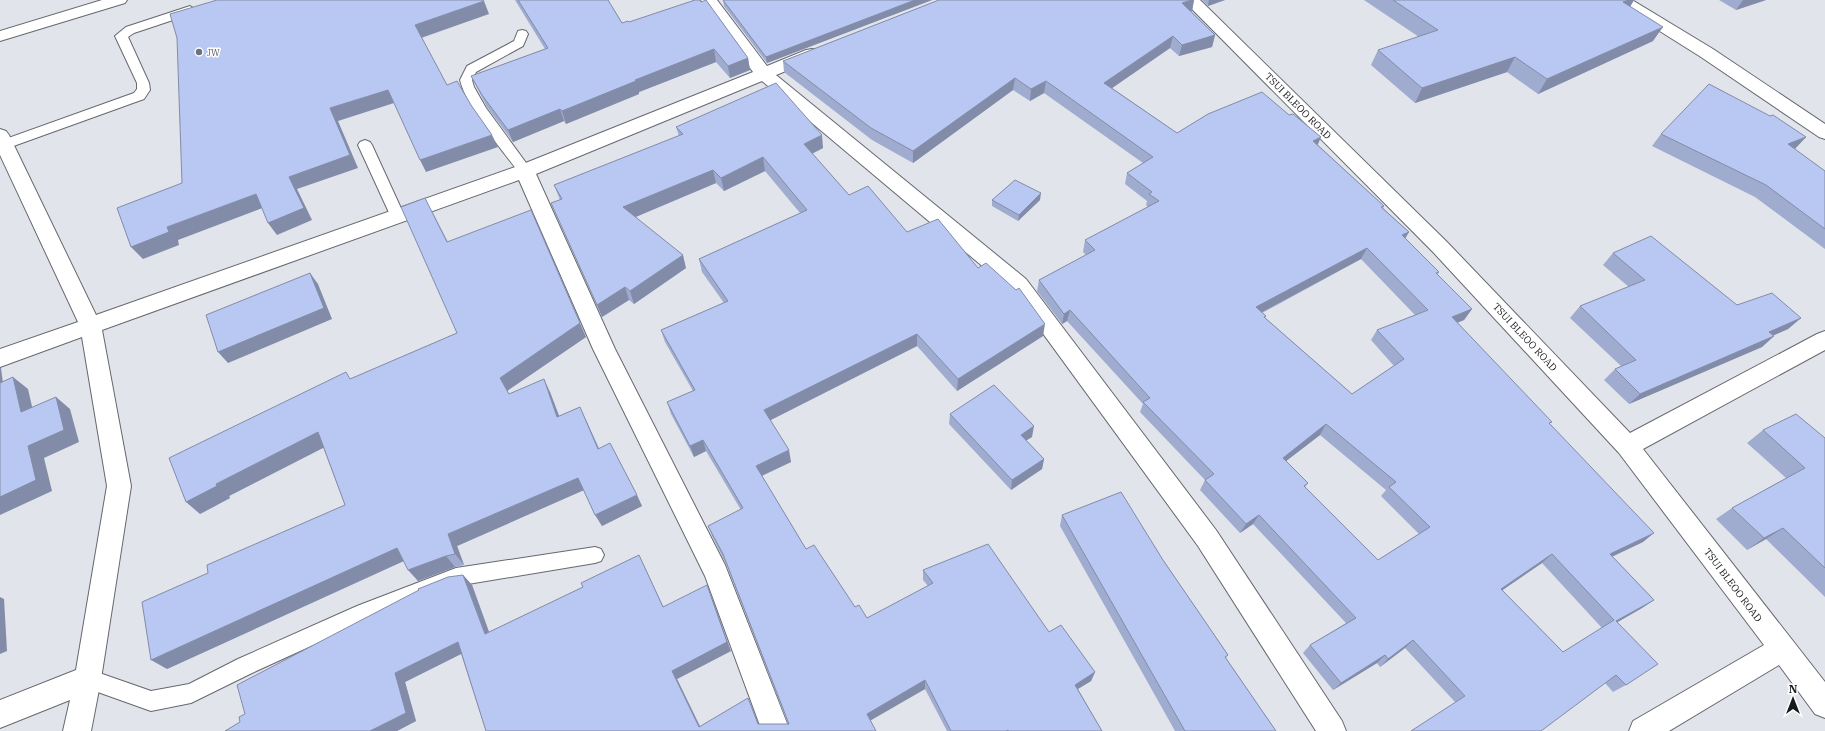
<svg xmlns="http://www.w3.org/2000/svg" width="1825" height="731" font-family="'IBM Plex Serif',serif">
<style>
.lines{fill:none;stroke-linecap:round;stroke-linejoin:round}
.lane-casing{stroke:#66686e;stroke-width:2}
.street-casing{stroke:#66686e;stroke-width:2}
.lane{fill:#fff;fill-rule:evenodd}
.street{fill:#fff;fill-rule:evenodd}
.wall{fill:#9facd0;fill-rule:evenodd}
.shaded-wall{fill:#828ca9}
.building{fill:#b9c8f2;stroke:#828ca9;fill-rule:evenodd}
.worship-dot{fill:#6b7280;stroke:#fff;stroke-width:1.5}
.labels{text-anchor:middle;dominant-baseline:central;stroke-width:3;stroke-linejoin:round;paint-order:stroke}
.far-worship-label{font-size:9px;fill:#5b616d;stroke:#fff;text-anchor:start}
.street-label{font-size:10px;fill:#18191c;stroke:#fff}
</style>
<rect width="100%" height="100%" fill="#e1e4eb"/>
<g class="lines">
<g class="lane-casing">
<g id="lane">
<polygon points="190,6 196,10 194,13 134,33 128,37 149,83 150,90 144,99 8,148 0,149 0,141 134,93 137,89 137,83 115,36 126,27"/>
<path d="M 522,30 L 526,31 L 528,34 L 523,46 L 476,72 L 472,80 L 474,87 L 486,108 L 532,171 L 530,174 L 525,176 L 520,174 C 501,148 468,111 460,80 L 467,66 L 514,41 L 518,31 Z"/>
<polygon points="365,140 370,142 372,145 405,217 403,221 398,222 393,221 391,217 358,145 360,142"/>
<polygon points="595,547 601,549 604,555 601,561 595,563 456,586 370,619 252,673 191,703 151,711 81,686 78,679 81,672 88,669 151,691 189,684 238,659 357,606 456,568"/>
</g>
</g>
<g class="street-casing">
<g id="street">
<polygon points="102,0 127,0 125,3 0,41 0,31"/>
<polygon points="701,0 717,0 767,66 806,50 812,49 818,50 821,54 818,58 776,75 1026,279 1216,530 1342,721 1346,731 1316,731 1198,546 1012,291 762,81 536,174 615,349 725,565 790,731 762,731 705,576 593,349 519,180 102,330 131,486 101,679 91,731 63,731 70,700 0,728 0,700 76,670 107,486 82,337 0,367 0,349 78,322 0,155 0,129 6,131 9,135 96,315 518,166 753,72"/>
<polygon points="1183,0 1200,0 1447,242 1630,433 1817,334 1825,331 1825,350 1643,449 1825,682 1825,718 1815,714 1779,665 1669,731 1629,731 1633,721 1764,645 1619,453 1433,252"/>
<polygon points="1613,0 1632,0 1713,49 1825,124 1825,139 1819,137 1701,57 1615,3"/>
</g>
</g>
<use href="#lane" class="lane"/>
<use href="#street" class="street"/>
</g>
<g class="wall">
<polygon points="515,0 608,0 622,23 629,22 748,58 750,70 730,78 716,62 639,92 639,94 566,124 564,121 513,142 487,107 477,88 471,76 545,49"/>
<polygon points="723,0 932,0 767,63 724,6"/>
<path d="M 939,0 L 1194,0 L 1192,11 L 1191,11 L 1215,35 L 1212,47 L 1179,56 L 1170,48 L 1112,88 L 1177,133 L 1318,145 L 1384,206 L 1383,208 L 1409,232 L 1405,238 L 1439,272 L 1437,275 L 1472,309 L 1464,320 L 1457,323 L 1550,424 L 1643,542 L 1612,556 L 1654,600 L 1642,608 L 1617,622 L 1626,685 L 1613,692 L 1605,683 L 1455,702 L 1405,648 L 1380,667 L 1377,663 L 1333,690 L 1303,653 L 1310,645 L 1346,623 L 1253,524 L 1240,533 L 1200,490 L 1205,480 L 1140,412 L 1143,404 L 1067,321 L 1062,324 L 1037,291 L 1039,280 L 1086,255 L 1083,252 L 1085,240 L 1148,207 L 1146,205 L 1147,201 L 1125,184 L 1127,173 L 1143,163 L 1044,93 L 1030,101 L 1013,90 L 913,163 L 872,140 L 784,72 L 783,61 ZM 1361,259 L 1415,315 L 1377,330 L 1371,340 L 1394,366 L 1352,394 L 1265,318 L 1266,316 L 1262,313 ZM 1320,435 L 1386,490 L 1381,496 L 1419,534 L 1378,560 L 1305,487 L 1308,483 L 1286,461 ZM 1542,563 L 1602,628 L 1563,652 L 1502,590 Z"/>
<polygon points="1202,0 1225,0 1208,6"/>
<polygon points="1364,0 1634,0 1630,7 1653,41 1538,94 1507,72 1415,103 1371,65 1378,50 1419,37"/>
<polygon points="1719,0 1766,0 1736,10"/>
<polygon points="676,127 823,148 812,154 849,195 907,232 978,268 1043,336 957,391 917,346 770,420 791,462 762,476 806,549 855,607 867,618 928,586 923,580 923,570 1049,632 1095,672 1091,681 1078,689 1102,731 947,731 925,689 870,720 876,731 486,731 461,654 405,682 416,721 397,731 225,731 240,722 245,714 463,575 472,585 489,632 583,587 639,555 663,606 731,651 677,679 700,726 788,724 726,564 712,536 708,526 741,510 706,451 694,457 671,414 667,402 693,391 665,342 661,330 724,303 702,272 699,259 800,213 765,171 724,191 716,183 636,217 686,268 634,304 629,300 602,317 557,216 551,203 560,200 554,185 679,136"/>
<polygon points="1661,134 1806,137 1794,149 1825,171 1825,249 1755,197 1652,146"/>
<polygon points="992,200 1040,200 1018,221 992,206"/>
<polygon points="433,213 448,242 586,337 507,391 509,394 550,392 559,416 586,420 599,448 642,506 602,526 584,490 457,546 464,565 455,567 418,581 404,561 167,669 208,573 345,505 323,447 229,496 230,498 200,514 351,379 457,333"/>
<polygon points="1613,253 1737,305 1801,318 1788,329 1774,335 1774,336 1762,347 1629,404 1604,380 1615,369 1621,366 1570,318 1580,306 1629,287 1603,265"/>
<polygon points="950,414 1032,437 1026,440 1044,459 1042,469 1011,490 949,424"/>
<polygon points="1763,430 1825,438 1825,597 1766,539 1747,550 1716,519 1732,508 1786,478 1747,443"/>
<polygon points="1062,515 1163,560 1228,655 1226,658 1276,731 1175,731 1060,526"/>
</g>
<g class="shaded-wall">
<polygon points="915,0 932,0 767,63 766,57"/>
<polygon points="1192,0 1194,0 1192,11 1180,15 1182,3"/>
<polygon points="1209,0 1225,0 1208,6"/>
<polygon points="1629,0 1634,0 1627,12 1623,2"/>
<polygon points="1743,0 1766,0 1736,10"/>
<polygon points="484,1 489,14 421,38 415,25"/>
<polygon points="1663,27 1653,41 1538,94 1547,79"/>
<polygon points="1215,35 1212,47 1179,56 1182,45"/>
<polygon points="1173,36 1170,48 1102,95 1104,83"/>
<polygon points="714,49 716,62 639,92 639,94 566,124 562,111 635,80"/>
<polygon points="1515,57 1507,72 1415,103 1422,88"/>
<polygon points="748,58 750,70 730,78 728,66"/>
<polygon points="1015,78 1013,90 913,163 913,151"/>
<polygon points="1046,81 1044,93 1030,101 1031,89"/>
<polygon points="388,90 394,103 338,121 358,168 297,189 312,220 277,235 268,223 289,177 330,108"/>
<polygon points="560,109 564,121 513,142 508,130"/>
<polygon points="492,135 498,147 426,172 420,160"/>
<polygon points="822,135 823,148 805,157 804,144"/>
<polygon points="1321,137 1316,149 1313,141"/>
<polygon points="1806,137 1795,149 1777,156 1788,144"/>
<polygon points="763,157 765,171 724,191 721,178"/>
<polygon points="713,170 716,183 628,220 623,207"/>
<polygon points="1041,193 1040,200 1018,221 1019,215"/>
<polygon points="256,194 265,207 178,240 179,245 143,259 131,247 167,227"/>
<polygon points="1409,232 1402,244 1402,235"/>
<polygon points="1367,248 1361,259 1251,318 1256,307"/>
<polygon points="683,255 686,268 634,304 630,291"/>
<polygon points="310,273 318,284 332,319 228,363 218,352"/>
<polygon points="625,287 629,300 602,317 597,305"/>
<polygon points="1472,309 1464,320 1444,328 1452,317"/>
<polygon points="1070,310 1067,321 1062,324 1064,314"/>
<polygon points="1801,318 1788,329 1757,343 1769,332"/>
<polygon points="580,323 586,337 507,391 500,378"/>
<polygon points="1045,324 1043,336 957,391 958,379"/>
<polygon points="917,334 917,346 767,422 764,410"/>
<polygon points="1774,336 1762,347 1629,404 1640,394"/>
<polygon points="0,368 1,368 5,399 0,395"/>
<polygon points="13,377 28,389 36,424 21,412"/>
<polygon points="544,379 550,392 564,429 557,417"/>
<polygon points="56,397 70,409 79,442 44,458 52,491 0,515 0,497"/>
<polygon points="580,407 586,420 604,461 598,449"/>
<polygon points="1326,424 1320,435 1277,468 1283,458"/>
<polygon points="1034,426 1032,437 1019,445 1021,435"/>
<polygon points="318,432 329,445 229,496 230,498 200,514 186,502 216,484"/>
<polygon points="703,440 706,451 694,457 690,446"/>
<polygon points="789,450 791,462 759,477 756,466"/>
<polygon points="1044,459 1042,469 1011,490 1012,480"/>
<polygon points="578,478 584,490 457,546 464,565 455,554 448,534"/>
<polygon points="637,495 642,506 602,526 595,515"/>
<polygon points="1259,515 1253,524 1240,533 1246,524"/>
<polygon points="1783,528 1766,539 1747,550 1764,538"/>
<polygon points="1654,533 1643,542 1599,563 1610,554"/>
<polygon points="397,548 408,559 167,669 151,660"/>
<polygon points="1552,554 1542,563 1491,598 1501,589"/>
<polygon points="446,556 455,567 418,581 408,570"/>
<polygon points="463,575 472,585 493,643 485,634"/>
<polygon points="711,595 731,651 677,679 702,731 699,727 672,671"/>
<polygon points="0,597 4,599 7,651 0,654"/>
<polygon points="1654,600 1642,608 1604,630 1616,621"/>
<polygon points="1413,640 1405,648 1380,667 1388,659"/>
<polygon points="458,642 467,651 405,682 416,721 397,731 370,731 395,673"/>
<polygon points="1385,655 1377,663 1333,690 1341,683"/>
<polygon points="1095,672 1091,681 1071,693 1075,685"/>
<polygon points="925,680 925,689 868,722 867,714"/>
</g>
<g class="building">
<polygon points="217,0 483,0 484,1 415,25 447,85 457,81 471,105 492,135 420,160 388,90 330,108 350,155 289,177 304,208 268,223 256,194 167,227 169,232 131,247 117,208 182,183 177,38 170,14"/>
<polygon points="518,0 608,0 622,23 628,21 629,22 695,0 700,0 701,2 706,0 748,58 728,66 714,49 635,80 636,81 562,111 560,109 508,130 482,95 471,76 548,48"/>
<polygon points="723,0 915,0 766,57"/>
<path d="M 939,0 L 1192,0 L 1182,3 L 1215,35 L 1182,45 L 1173,36 L 1104,83 L 1177,133 L 1208,114 L 1262,92 L 1289,115 L 1293,114 L 1321,137 L 1313,141 L 1384,206 L 1381,207 L 1409,232 L 1402,235 L 1439,272 L 1436,273 L 1472,309 L 1452,317 L 1552,422 L 1549,423 L 1654,533 L 1610,554 L 1654,600 L 1616,621 L 1658,664 L 1626,685 L 1616,675 L 1541,731 L 1411,731 L 1465,696 L 1413,640 L 1388,659 L 1385,655 L 1341,683 L 1310,645 L 1356,618 L 1259,515 L 1246,524 L 1205,480 L 1214,474 L 1143,402 L 1150,398 L 1070,310 L 1064,314 L 1039,280 L 1095,250 L 1085,240 L 1159,201 L 1149,194 L 1152,192 L 1127,173 L 1153,157 L 1046,81 L 1031,89 L 1015,78 L 913,151 L 871,128 L 783,61 ZM 1367,248 L 1428,310 L 1377,330 L 1404,359 L 1352,394 L 1264,317 L 1266,316 L 1256,307 ZM 1326,424 L 1396,482 L 1389,487 L 1430,527 L 1378,560 L 1304,486 L 1308,483 L 1283,458 ZM 1552,554 L 1614,620 L 1563,652 L 1501,589 Z"/>
<polygon points="1393,0 1629,0 1623,2 1663,27 1547,79 1515,57 1422,88 1378,50 1438,30"/>
<polygon points="776,83 822,135 804,144 849,195 868,186 907,232 938,219 978,268 986,263 1016,290 1019,288 1045,324 958,379 917,334 764,410 789,450 756,466 806,549 814,545 855,607 859,605 867,618 933,583 923,570 988,544 1049,632 1061,625 1095,672 1075,685 1102,731 1008,731 1008,730 1006,731 951,731 925,680 867,714 876,731 486,731 458,642 395,673 406,713 370,731 225,731 240,722 239,717 245,714 237,685 419,590 418,589 448,577 463,575 485,634 583,587 581,583 639,555 663,607 707,585 727,642 672,671 699,727 748,698 758,724 789,724 723,554 708,526 743,508 703,440 690,446 667,402 695,390 661,330 728,301 699,259 807,210 763,157 721,178 713,170 623,207 683,255 630,291 625,287 597,305 551,203 562,199 554,185 683,134 676,127"/>
<polygon points="1709,84 1770,116 1773,115 1806,137 1788,144 1825,171 1825,229 1766,185 1661,134"/>
<polygon points="1015,180 1041,193 1019,215 992,200"/>
<polygon points="425,198 447,242 531,210 580,323 500,378 509,394 544,379 557,417 580,407 598,449 610,443 637,495 595,515 578,478 448,534 455,554 446,556 408,570 397,548 151,660 142,602 208,573 207,565 345,505 318,432 216,484 217,486 186,502 169,458 346,372 350,379 457,333 401,207"/>
<polygon points="1651,236 1737,305 1772,293 1801,318 1769,332 1774,336 1640,394 1615,369 1636,360 1580,306 1645,280 1613,253"/>
<polygon points="310,273 324,308 218,352 206,315"/>
<polygon points="13,377 21,412 56,397 64,430 28,446 36,480 0,497 0,383"/>
<polygon points="994,385 1034,426 1021,435 1044,459 1012,480 950,414"/>
<polygon points="1796,414 1825,438 1825,568 1783,528 1764,538 1732,508 1805,468 1763,430"/>
<polygon points="1121,492 1163,560 1228,655 1225,657 1276,731 1185,731 1062,515"/>
</g>
<circle class="worship-dot" cx="199" cy="52" r="4"/>
<g class="labels">
<g class="far-worship-label">
<text x="207" y="52">JW</text>
</g>
<g class="street-label">
<text transform="translate(1298 106) rotate(45)">TSUI BLEOO ROAD</text>
<text transform="translate(1525 337) rotate(47)">TSUI BLEOO ROAD</text>
<text transform="translate(1733 585) rotate(53)">TSUI BLEOO ROAD</text>
</g>
</g>
<g transform="translate(1793 699)" stroke="#ffffff" stroke-width="3" paint-order="stroke">
<path d="M0-3L7 15L0 10L-7 15Z" fill="#18191c"/>
<text y="-6" font-size="11" font-weight="bold" text-anchor="middle" fill="#18191c">N</text>
</g>
</svg>
